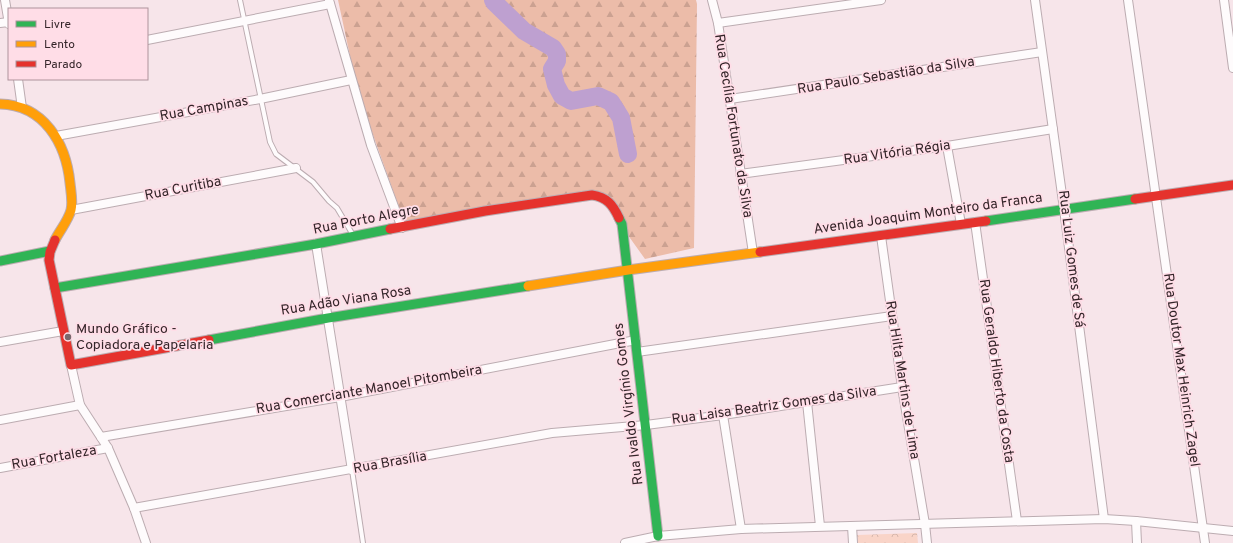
<svg xmlns="http://www.w3.org/2000/svg" width="1233" height="543" font-family="Overpass,sans-serif">
<style>
.forest{fill:url(#forest-firs)}
.park{fill:url(#park-crowns)}
.lines{fill:none;stroke-linecap:round;stroke-linejoin:round}
.river{stroke:#bea0d0;stroke-width:18}
.lane-casing{stroke:#bcacb1;stroke-width:6}
.street-casing{stroke:#bcacb1;stroke-width:10}
.fast-casing{stroke:#bcacb1;stroke-width:11}
.slow-casing{stroke:#bcacb1;stroke-width:11}
.jam-casing{stroke:#bcacb1;stroke-width:11}
.lane{stroke:#fefbfc;stroke-width:4}
.street{stroke:#fefbfc;stroke-width:8}
.fast{stroke:#30b455;stroke-width:9}
.slow{stroke:#ff9f0a;stroke-width:9}
.jam{stroke:#e5322d;stroke-width:9}
.poi-dot{fill:#78686d;stroke:#ffdde7;stroke-width:1.5}
.labels{text-anchor:middle;dominant-baseline:central;stroke-width:3.5;stroke-linejoin:round;paint-order:stroke}
.street-label{font-size:14px;fill:#342529;stroke:#ffdde7}
.poi-label{font-size:14px;fill:#342529;stroke:#ffdde7;text-anchor:start}
</style>
<defs>
<pattern id="forest-firs" width="22" height="20" patternUnits="userSpaceOnUse"><rect width="22" height="20" fill="#ecbca9"/><path d="M5 1l3.5 6h-7zM16 11l3.5 6h-7z" fill="#cba191"/></pattern>
<pattern id="park-crowns" width="20" height="18" patternUnits="userSpaceOnUse"><rect width="20" height="18" fill="#f9d4c8"/><path d="M2 6a3 3 0 1 1 6 0M12 15a3 3 0 1 1 6 0" fill="none" stroke="#d6b6ac"/></pattern>
</defs>
<rect width="100%" height="100%" fill="#f7e5ea"/>
<polygon class="forest" points="338,0 696,0 697,4 694,248 645,259 600,196 405,224 358,93"/>
<polygon class="park" points="917,533 918,543 858,543 857,535"/>
<g class="lines">
<polyline class="river" points="493,0 494,2 524,31 553,48 557,54 557,61 552,69 556,85 562,96 571,101 598,96 611,102 621,118 628,154"/>
<g class="lane-casing">
<g id="lane">
<polyline points="240,0 270,142 276,154 313,182 329,201 337,208 353,235"/>
<polyline points="352,470 363,543"/>
</g>
</g>
<g class="street-casing">
<g id="street">
<polyline points="5,0 9,24"/>
<polyline points="329,0 371,145 402,228"/>
<polyline points="712,0 718,23 753,253"/>
<polyline points="1035,0 1064,209 1104,519"/>
<polyline points="1128,0 1205,543"/>
<polyline points="1224,0 1233,68"/>
<polyline points="0,23 9,22"/>
<polyline points="718,23 881,0"/>
<polyline points="147,40 330,4"/>
<polyline points="18,79 22,108"/>
<polyline points="730,99 1042,52"/>
<polyline points="56,136 260,99 351,80"/>
<polyline points="947,146 961,224"/>
<polyline points="740,174 947,146 1053,129"/>
<polyline points="71,210 296,168"/>
<polyline points="975,222 1017,521"/>
<polyline points="881,236 902,387 925,524 927,543"/>
<polyline points="316,244 352,470"/>
<polyline points="0,342 63,331"/>
<polyline points="637,352 892,316"/>
<polyline points="71,365 80,405 108,448 134,508 146,543"/>
<polyline points="807,402 820,526"/>
<polyline points="723,415 741,529"/>
<polyline points="0,420 80,405"/>
<polyline points="101,437 340,397 636,340"/>
<polyline points="0,468 108,448"/>
<polyline points="134,508 552,433 646,425 723,415 902,387"/>
<polyline points="1136,521 1137,543"/>
<polyline points="852,526 853,543"/>
<polyline points="625,543 658,536 741,529 1104,519 1136,521 1233,531"/>
</g>
</g>
<g class="fast-casing">
<g id="fast">
<polyline points="619,218 622,224 658,536"/>
<polyline points="986,221 1135,199"/>
<polyline points="0,261 50,251"/>
<polyline points="55,288 316,244 390,229"/>
<polyline points="209,340 328,318 528,286"/>
</g>
</g>
<g class="slow-casing">
<g id="slow">
<path d="M 0,104 C 44,105 66,143 70,183 C 71,192 73,202 71,210 C 68,221 60,230 55,240"/>
<polyline points="528,286 628,270 760,252"/>
</g>
</g>
<g class="jam-casing">
<g id="jam">
<polyline points="1135,199 1233,185"/>
<path d="M 390,229 L 485,211 L 592,195 C 607,197 613,205 619,218"/>
<polyline points="55,240 50,252 49,260 71,365 209,340"/>
<polyline points="760,252 986,221"/>
</g>
</g>
<use href="#lane" class="lane"/>
<use href="#street" class="street"/>
<use href="#fast" class="fast"/>
<use href="#slow" class="slow"/>
<use href="#jam" class="jam"/>
</g>
<circle class="poi-dot" cx="68" cy="337" r="4"/>
<g class="labels">
<g class="street-label">
<text transform="translate(886 76) rotate(-9)">Rua Paulo Sebastião da Silva</text>
<text transform="translate(204 109) rotate(-10)">Rua Campinas</text>
<text transform="translate(733 126) rotate(81)">Rua Cecília Fortunato da Silva</text>
<text transform="translate(897 153) rotate(-8)">Rua Vitória Régia</text>
<text transform="translate(183 189) rotate(-11)">Rua Curitiba</text>
<text transform="translate(928 214) rotate(-8)">Avenida Joaquim Monteiro da Franca</text>
<text transform="translate(366 220) rotate(-11)">Rua Porto Alegre</text>
<text transform="translate(1071 259) rotate(83)">Rua Luiz Gomes de Sá</text>
<text transform="translate(346 301) rotate(-9)">Rua Adão Viana Rosa</text>
<text transform="translate(1181 370) rotate(82)">Rua Doutor Max Heinrich Zagel</text>
<text transform="translate(996 371) rotate(82)">Rua Geraldo Hiberto da Costa</text>
<text transform="translate(902 380) rotate(81)">Rua Hilta Martins de Lima</text>
<text transform="translate(369 390) rotate(-10)">Rua Comerciante Manoel Pitombeira</text>
<text transform="translate(629 404) rotate(-97)">Rua Ivaldo Virgínio Gomes</text>
<text transform="translate(774 406) rotate(-8)">Rua Laisa Beatriz Gomes da Silva</text>
<text transform="translate(54 458) rotate(-10)">Rua Fortaleza</text>
<text transform="translate(390 463) rotate(-10)">Rua Brasília</text>
</g>
<g class="poi-label">
<text x="76" y="329">Mundo Gráfico -<tspan x="76" dy="16">Copiadora e Papelaria</tspan></text>
</g>
</g>
<rect x="8" y="8" width="140" height="72" fill="#ffdde7" stroke="#ae939b"/>
<rect x="16" y="21" width="20" height="6" fill="#30b455" stroke="#ae939b"/>
<text x="44" y="28" font-size="12" fill="#342529">Livre</text>
<rect x="16" y="41" width="20" height="6" fill="#ff9f0a" stroke="#ae939b"/>
<text x="44" y="48" font-size="12" fill="#342529">Lento</text>
<rect x="16" y="61" width="20" height="6" fill="#e5322d" stroke="#ae939b"/>
<text x="44" y="68" font-size="12" fill="#342529">Parado</text>
</svg>
